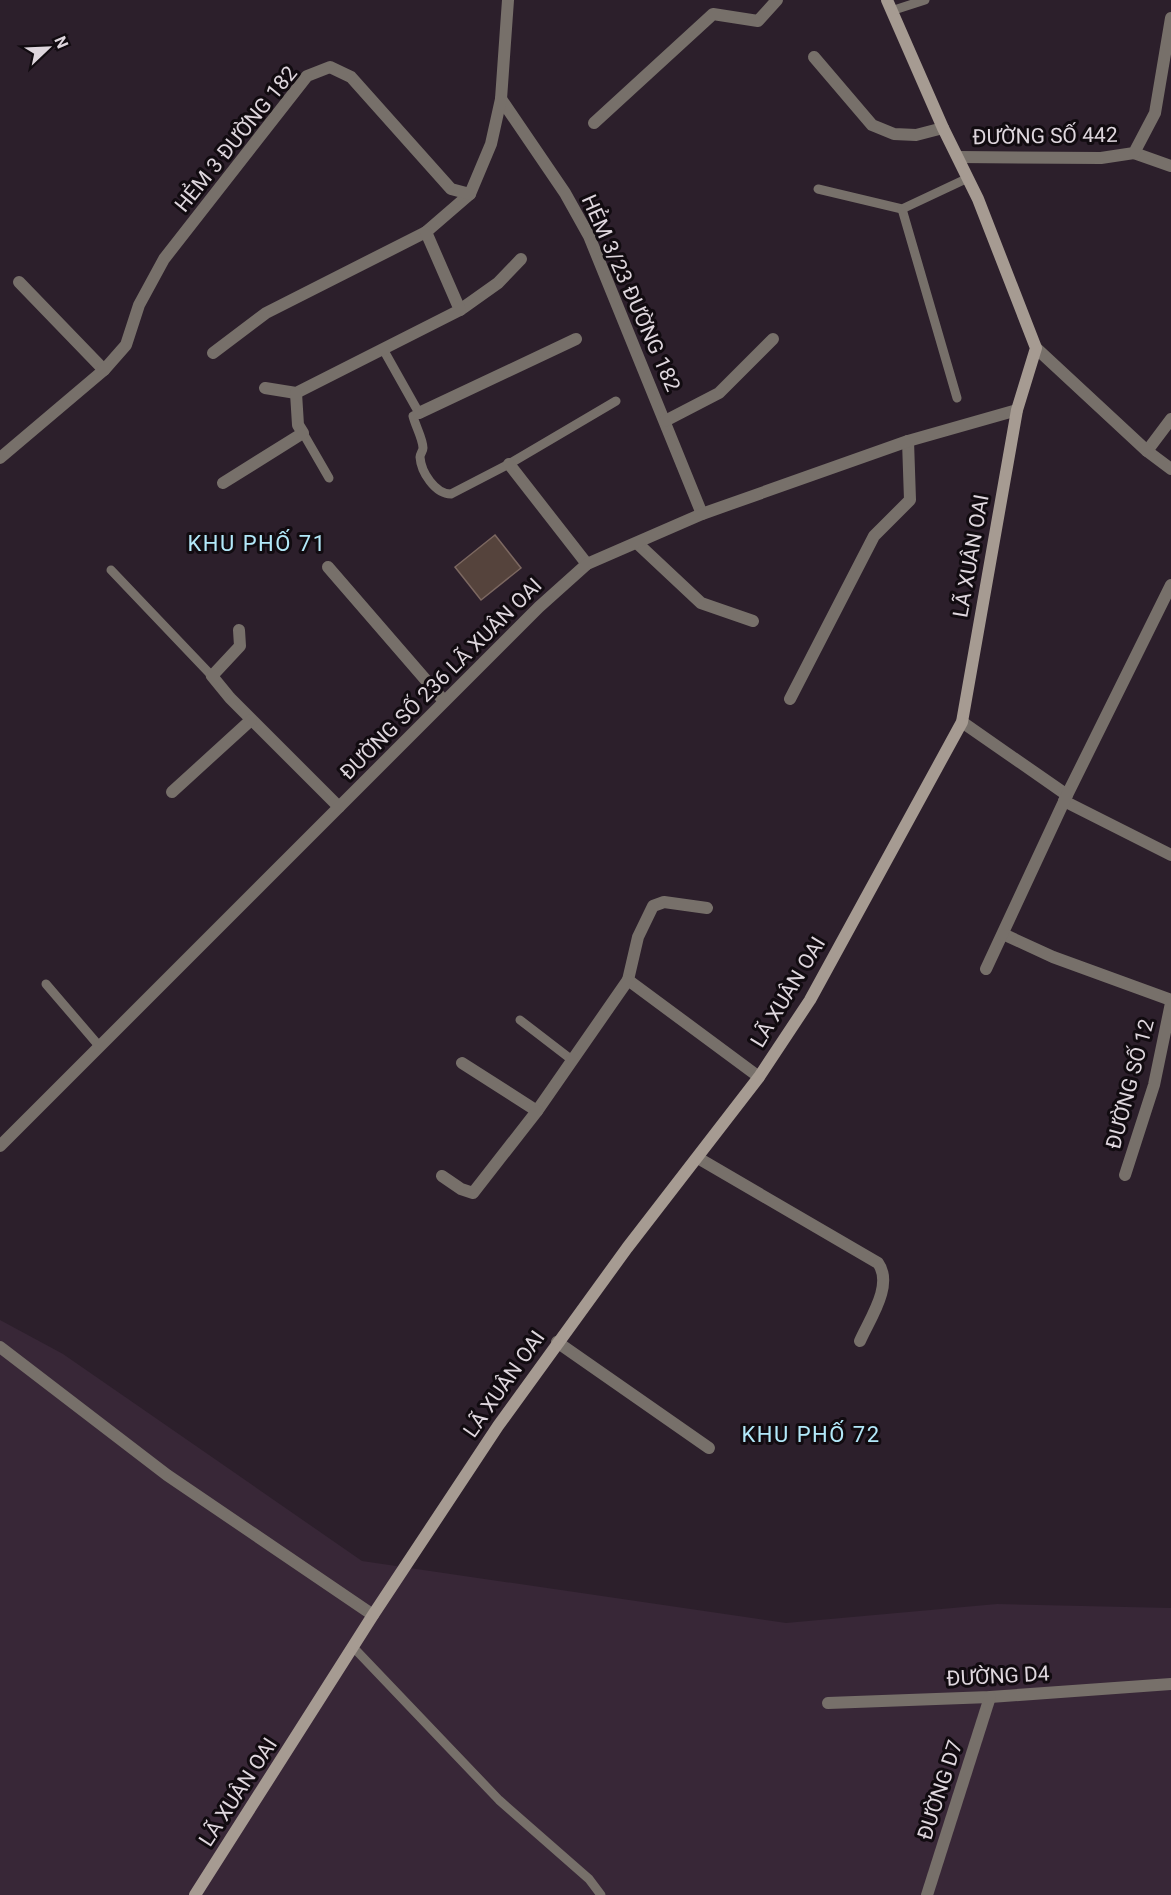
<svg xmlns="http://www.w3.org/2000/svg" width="1171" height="1895" font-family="Roboto,sans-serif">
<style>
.built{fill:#382737}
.building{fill:#55433c;stroke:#7c6861;stroke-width:1.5}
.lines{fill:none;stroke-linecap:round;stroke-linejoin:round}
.service{stroke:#77706a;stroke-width:9}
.minor{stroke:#77706a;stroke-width:12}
.tertiary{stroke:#77706a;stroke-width:12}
.secondary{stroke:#a69b92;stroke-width:12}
.labels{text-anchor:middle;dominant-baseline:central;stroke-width:6;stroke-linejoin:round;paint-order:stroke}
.street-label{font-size:21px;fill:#ded6dd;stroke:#110b10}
.neighbourhood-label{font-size:22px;letter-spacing:1.5px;fill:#b2e8f9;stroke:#110b10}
</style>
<rect width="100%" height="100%" fill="#2c1f2b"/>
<polygon class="built" points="0,1320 63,1354 362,1561 786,1623 997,1604 1171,1608 1171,1895 0,1895"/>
<polygon class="building" points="495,535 521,568 481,600 455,567"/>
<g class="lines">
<g class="service">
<polyline points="891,11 925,0"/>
<polyline points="818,189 902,209 968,178"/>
<polyline points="902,209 957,398"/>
<path d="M 383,349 L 419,413 L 413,416 C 415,425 423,439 423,448 C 423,451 420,454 420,457 C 421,472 435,494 451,494 L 509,464 L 616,401"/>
<polyline points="303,433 329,478"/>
<polyline points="111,570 212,676"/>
<polyline points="46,984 100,1047"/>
<polyline points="520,1020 572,1060"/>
<polyline points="353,1647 499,1800 589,1879 601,1895"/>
</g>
<g class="minor">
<polyline points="814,57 872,125 894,134 916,135 943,128"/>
<polyline points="501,99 565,193 589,236 702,514"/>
<polyline points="594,123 713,14 758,21 777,0"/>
<polyline points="1134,153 1171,166"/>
<polyline points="19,282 104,370"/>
<polyline points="460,310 498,283 521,259"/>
<polyline points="213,353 266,313 426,232 470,194"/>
<polyline points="265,388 296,393 460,310 426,232"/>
<polyline points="419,413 576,339"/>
<polyline points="665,421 719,393 773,339"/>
<polyline points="1147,451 1171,419"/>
<polyline points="0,458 104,370 126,345 139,305 164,259 307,76 330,67 351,77 451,189 470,194 491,144 501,99 508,0"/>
<polyline points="509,464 587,564"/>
<polyline points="223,483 303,433 298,425 296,393"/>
<polyline points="637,543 701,603 753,621"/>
<polyline points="328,567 444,701"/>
<polyline points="239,630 240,646 212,676 230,698 339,807"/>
<polyline points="790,699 874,536 910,500 908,441"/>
<polyline points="962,722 1067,795"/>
<polyline points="172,792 251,720"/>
<polyline points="1064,801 1171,855"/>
<polyline points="1003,934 1053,957 1171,1000"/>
<polyline points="986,969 1067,795 1171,585"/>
<polyline points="628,980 638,937 653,906 664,902 707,908"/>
<polyline points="462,1063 537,1111 628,980 759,1077"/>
<polyline points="0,1146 539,607 587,564 702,514 908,441 1017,410"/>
<path d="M 698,1158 L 878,1263 C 894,1285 869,1320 860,1341"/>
<polyline points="1125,1175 1154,1085 1171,1003"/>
<polyline points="442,1176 461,1189 473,1193 537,1111"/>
<polyline points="557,1342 709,1448"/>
<polyline points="0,1347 167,1475 373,1615"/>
<polyline points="828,1703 990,1697 1171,1684"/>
<polyline points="927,1895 990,1697"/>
</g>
<g class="tertiary">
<polyline points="958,157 1101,158 1134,153 1155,113 1171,18"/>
<polyline points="1036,348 1147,451 1171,469"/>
</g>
<polyline class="secondary" points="195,1895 373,1615 498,1426 627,1248 759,1077 810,1000 962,722 1017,410 1036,348 978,199 943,128 887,0"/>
</g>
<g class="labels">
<g class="street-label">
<text transform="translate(1045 136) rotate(-1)">ĐƯỜNG SỐ 442</text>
<text transform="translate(236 139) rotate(-51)">HẺM 3 ĐƯỜNG 182</text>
<text transform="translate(631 293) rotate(66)">HẺM 3/23 ĐƯỜNG 182</text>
<text transform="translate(971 556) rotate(-80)">LÃ XUÂN OAI</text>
<text transform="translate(441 679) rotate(-45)">ĐƯỜNG SỐ 236 LÃ XUÂN OAI</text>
<text transform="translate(788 992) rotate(-59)">LÃ XUÂN OAI</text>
<text transform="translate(1130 1084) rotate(-75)">ĐƯỜNG SỐ 12</text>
<text transform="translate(504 1384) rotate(-55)">LÃ XUÂN OAI</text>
<text transform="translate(998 1676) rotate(-3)">ĐƯỜNG D4</text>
<text transform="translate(940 1790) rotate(-72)">ĐƯỜNG D7</text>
<text transform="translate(238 1792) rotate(-57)">LÃ XUÂN OAI</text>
</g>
<g class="neighbourhood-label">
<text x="257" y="543">KHU PHỐ 71</text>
<text x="811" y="1434">KHU PHỐ 72</text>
</g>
</g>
<g transform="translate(48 48) rotate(67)" stroke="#110b10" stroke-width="4.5" paint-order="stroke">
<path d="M0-4.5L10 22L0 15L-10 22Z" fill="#ded6dd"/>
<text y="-9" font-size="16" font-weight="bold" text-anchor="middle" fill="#ded6dd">N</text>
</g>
</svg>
